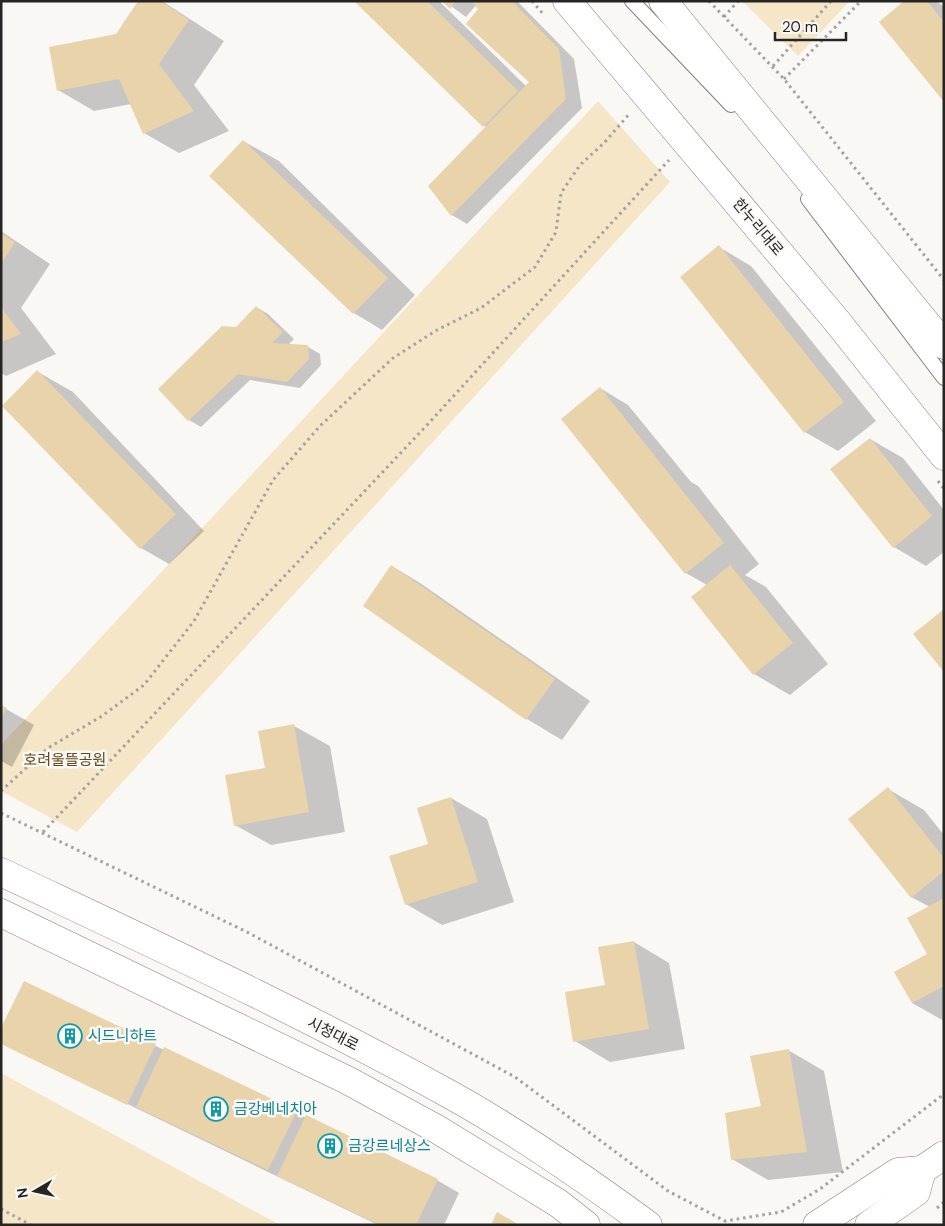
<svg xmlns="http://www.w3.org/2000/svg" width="945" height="1226" font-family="'DM Sans','Noto Sans KR',sans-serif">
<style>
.green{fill:#f6e6c8}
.shadow{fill:#0003}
.building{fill:#e8d3aa}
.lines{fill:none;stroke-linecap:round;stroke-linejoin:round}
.lane-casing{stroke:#82807e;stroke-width:16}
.secondary-casing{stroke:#82807e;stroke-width:29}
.path{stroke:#a3a19f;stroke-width:3;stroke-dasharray:2.5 4;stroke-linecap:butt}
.lane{stroke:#fff;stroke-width:14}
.secondary{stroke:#fff;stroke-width:28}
.labels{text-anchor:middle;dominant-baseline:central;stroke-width:5;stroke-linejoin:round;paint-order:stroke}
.street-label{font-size:15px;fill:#262524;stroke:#faf8f5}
.park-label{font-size:15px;fill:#604a19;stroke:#faf8f5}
.culture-label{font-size:15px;fill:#0d838f;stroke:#faf8f5;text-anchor:start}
</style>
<rect width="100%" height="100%" fill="#faf8f5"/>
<g class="green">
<polygon points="742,1 850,1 798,56"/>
<polygon points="598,101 670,182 77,832 1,791 1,745"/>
<polygon points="1,1073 280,1225 1,1225"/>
</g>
<g class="shadow">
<polygon points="140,1 162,1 224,41 194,85 229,131 179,153 144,133 131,104 94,111 58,90 117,36"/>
<polygon points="355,1 439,1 526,86 531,82 476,5 466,17 444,1 517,1 574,59 582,108 467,224 452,215 430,186 486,127"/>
<polygon points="906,1 935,1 944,6 944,100"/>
<polygon points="243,141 279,161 415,295 382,330 354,313 211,176"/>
<polygon points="1,231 50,264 21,308 56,354 6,376 1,373"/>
<polygon points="719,247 751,266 876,421 838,451 805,432 682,278"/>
<polygon points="256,307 268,314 294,339 288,345 308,347 320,354 321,365 300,388 250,380 201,427 189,420 236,329"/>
<polygon points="38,372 73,392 204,531 169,564 141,548"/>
<polygon points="600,388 628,405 691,482 698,486 759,564 745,575 766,587 828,664 790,695 754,674 707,585 686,573 562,419"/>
<polygon points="870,439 903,458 944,510 944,552 926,566 894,547"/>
<polygon points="392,566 420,583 590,701 562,740 527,719 364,606"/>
<polygon points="1,706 34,725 12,767 1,761"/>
<polygon points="294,726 330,746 345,832 271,845 235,825"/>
<polygon points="888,789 924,810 944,835 944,1021 912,1003 929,954 930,907 911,897"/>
<polygon points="451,798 487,819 514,902 442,925 406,904"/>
<polygon points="634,942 669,963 685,1049 610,1062 575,1041"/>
<polygon points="24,983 437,1180 459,1193 444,1225 378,1225 1,1043"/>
<polygon points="788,1050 824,1071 843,1172 768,1180 732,1159 763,1107"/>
</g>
<g class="building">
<polygon points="138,1 161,1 189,20 159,64 194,111 143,134 119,79 57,91 49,47 116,34"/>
<polygon points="354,1 427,1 518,91 483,127"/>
<polygon points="442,1 456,1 450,9"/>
<polygon points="471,1 512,1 559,49 566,99 451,216 428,186 529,82 466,24 478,9"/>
<polygon points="904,1 927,1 944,22 944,102 879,22"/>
<polygon points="243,140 388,278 353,314 209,176"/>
<polygon points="1,233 15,242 1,264"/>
<polygon points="719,245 844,402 804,433 680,277"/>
<polygon points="256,306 283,332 272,343 308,345 309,359 287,382 238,374 188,421 158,389 222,326 236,327"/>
<polygon points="1,307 21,334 1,342"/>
<polygon points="37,370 176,514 140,549 2,406"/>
<polygon points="600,387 724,543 685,574 561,419"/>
<polygon points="870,438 932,516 893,548 830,469"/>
<polygon points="391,565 555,679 526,720 363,606"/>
<polygon points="730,565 793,643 753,675 691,597"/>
<polygon points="944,609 944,672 913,634"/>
<polygon points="1,705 7,708 1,718"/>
<polygon points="294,724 309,812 234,826 225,775 265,768 258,731"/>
<polygon points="888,787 944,858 944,871 911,898 848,819"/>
<polygon points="451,797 478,882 405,905 389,856 428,844 417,808"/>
<polygon points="944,898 944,986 912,1003 894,972 927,954 907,918"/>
<polygon points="634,941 649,1029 573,1042 565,992 605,985 598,947"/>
<polygon points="24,981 156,1044 127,1105 1,1044 1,1028"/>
<polygon points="164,1047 297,1111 268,1170 136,1107"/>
<polygon points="789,1049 807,1152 731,1160 725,1113 761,1106 750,1056"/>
<polygon points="306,1115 438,1179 416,1225 380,1225 277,1176"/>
<polygon points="497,1212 519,1225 491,1225"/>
</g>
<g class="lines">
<g class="lane-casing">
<g id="lane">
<polyline points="632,1 731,105"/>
<polyline points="808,199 944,378"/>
</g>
</g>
<g class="secondary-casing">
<g id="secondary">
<polyline points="567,1 836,320 944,456"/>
<polyline points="663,1 944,345"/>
<path d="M 1,872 C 151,943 303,1013 449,1094 C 518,1132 584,1178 648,1225"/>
<polyline points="1,913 347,1080 435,1128 558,1203 586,1225"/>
<polyline points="922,1170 944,1155"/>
<polyline points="817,1225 898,1172 922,1170"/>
<polyline points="869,1225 916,1192 922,1170"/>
</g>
</g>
<g class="path">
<polyline points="532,1 544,15"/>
<polyline points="709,1 784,79 944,280"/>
<polyline points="724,17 738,1"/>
<polyline points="773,66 831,1"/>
<polyline points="784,79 861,1"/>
<polyline points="938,481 944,489"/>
<polyline points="1,791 48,748 102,716 144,685 194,621 273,480 320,426 393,358 437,330 481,308 535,267 556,232 561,193 580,165 604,143 630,113"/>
<polyline points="1,813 247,932 515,1077 668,1191 725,1221 781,1212 820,1189 944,1094"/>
<polyline points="43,832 428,424 669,160"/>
<polyline points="937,1208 944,1202"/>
<polyline points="1,1209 31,1225"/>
</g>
<use href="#lane" class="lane"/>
<use href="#secondary" class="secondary"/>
</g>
<defs>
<g id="building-ring" transform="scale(1.25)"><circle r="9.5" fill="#faf8f5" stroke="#0f9aa8" stroke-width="1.5"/><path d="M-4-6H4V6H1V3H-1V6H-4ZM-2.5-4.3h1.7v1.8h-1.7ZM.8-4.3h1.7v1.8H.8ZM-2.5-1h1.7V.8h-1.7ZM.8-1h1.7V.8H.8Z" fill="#0f9aa8"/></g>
</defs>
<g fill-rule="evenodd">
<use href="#building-ring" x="70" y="1036"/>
<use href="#building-ring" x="216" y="1109"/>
<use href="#building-ring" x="330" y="1146"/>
</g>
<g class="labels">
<g class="street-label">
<text transform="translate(758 227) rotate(50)">한누리대로</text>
<text transform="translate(333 1034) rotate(27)">시청대로</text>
</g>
<g class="park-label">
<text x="65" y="760">호려울뜰공원</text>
</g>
<g class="culture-label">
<text x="88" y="1036">시드니하트</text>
<text x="234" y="1109">금강베네치아</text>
<text x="348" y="1146">금강르네상스</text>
</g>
</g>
<rect width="945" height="1226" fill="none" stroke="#262524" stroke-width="5"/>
<g transform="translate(35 1191) rotate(261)" stroke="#faf8f5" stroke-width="4" paint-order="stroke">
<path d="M0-4L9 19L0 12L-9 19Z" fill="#262524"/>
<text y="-8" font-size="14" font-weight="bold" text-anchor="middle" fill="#262524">N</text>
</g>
<path d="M775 32v8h71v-8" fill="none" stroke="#262524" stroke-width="2.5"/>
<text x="782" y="32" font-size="15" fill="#262524" stroke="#faf8f5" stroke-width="4" paint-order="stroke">20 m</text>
</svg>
